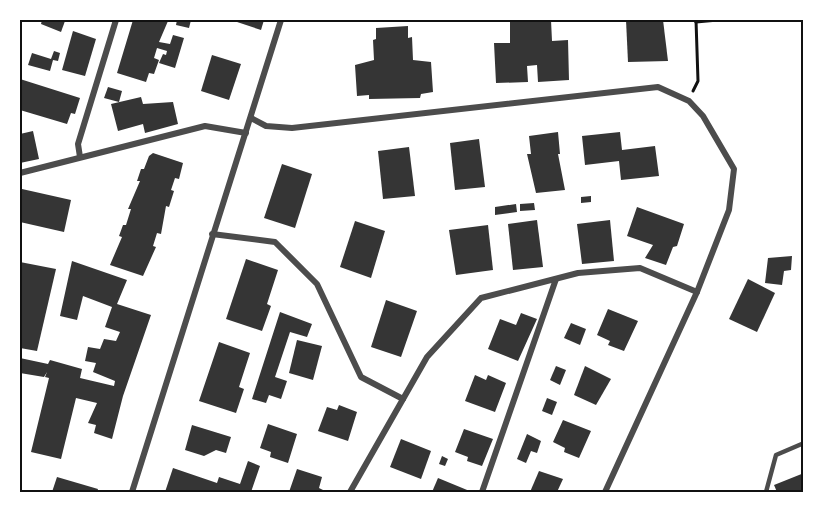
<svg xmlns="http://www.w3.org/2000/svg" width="823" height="512" font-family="Raleway,sans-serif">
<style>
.building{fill:#353535}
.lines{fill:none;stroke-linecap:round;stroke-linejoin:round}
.path{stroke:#111;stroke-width:3}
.service{stroke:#4c4c4c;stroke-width:4.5}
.minor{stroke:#4c4c4c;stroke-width:6}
.neatline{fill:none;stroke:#111;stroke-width:2}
</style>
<rect width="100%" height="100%" fill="#fff"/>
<g class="building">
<polygon points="42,20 61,20 65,21 61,32 41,24"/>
<polygon points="133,20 168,21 159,42 170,44 173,35 184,38 175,68 159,63 163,54 166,55 167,51 157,48 154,58 159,60 154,74 149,73 146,82 117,73"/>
<polygon points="177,20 191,20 189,28 176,25"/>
<polygon points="231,20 264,20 261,30"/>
<polygon points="510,20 551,20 552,41 568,40 569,80 538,82 537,65 527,66 528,82 496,83 494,43 510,43"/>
<polygon points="626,20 663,20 668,61 628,62"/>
<polygon points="408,26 408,38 412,37 413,60 431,62 433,92 421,94 420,98 369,99 369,95 357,96 355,65 374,60 373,40 376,39 376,28"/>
<polygon points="73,31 96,39 85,76 62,70"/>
<polygon points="54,51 60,53 58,61 53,60 50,71 28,65 32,53 51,59"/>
<polygon points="212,55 241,64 229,100 201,91"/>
<polygon points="20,79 80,98 75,114 71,113 67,124 20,110"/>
<polygon points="108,87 122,91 119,102 104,98"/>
<polygon points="141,97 143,104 173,102 178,124 145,133 143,124 118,131 111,104"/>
<polygon points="33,131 39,159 20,163 20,134"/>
<polygon points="558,132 560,154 558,154 565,190 536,193 527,154 531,154 529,136"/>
<polygon points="620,132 622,150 655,146 659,176 621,180 619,161 585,165 582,136"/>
<polygon points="479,139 485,187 455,190 450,143"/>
<polygon points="409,147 415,196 383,199 378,151"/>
<polygon points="153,153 183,163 179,179 175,178 171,190 174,191 169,207 166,206 161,234 157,233 153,246 156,247 143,276 110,265 122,237 119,236 123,225 126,225 131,209 128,209 140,181 137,181 141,169 144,169 149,156"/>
<polygon points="282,164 312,174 295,228 264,218"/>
<polygon points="22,189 71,200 64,232 20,222"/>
<polygon points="591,196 591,202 581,203 581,197"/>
<polygon points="534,203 535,210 520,211 520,204"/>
<polygon points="516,204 517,212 495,215 495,207"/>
<polygon points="637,207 684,224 677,246 673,247 666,265 645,258 653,245 627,236"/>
<polygon points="537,220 543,267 513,270 508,224"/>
<polygon points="610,220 614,261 582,264 577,224"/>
<polygon points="355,221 385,231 371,278 340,267"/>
<polygon points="488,225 493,270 456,275 449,230"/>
<polygon points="792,256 791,270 784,271 782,285 765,283 768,258"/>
<polygon points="246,259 278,270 267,304 271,306 262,331 226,319"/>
<polygon points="72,261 127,280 117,304 151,315 123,396 112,439 94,433 96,425 88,423 97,403 76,398 61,459 31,452 49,378 45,377 47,372 44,377 20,373 20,358 48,364 50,360 82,369 80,378 114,386 115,381 93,372 96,363 85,361 88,347 100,349 104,339 116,341 120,332 105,327 112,307 83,296 77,320 60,316"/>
<polygon points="20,262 56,269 37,351 20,348"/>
<polygon points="748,279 775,293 757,332 729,319"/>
<polygon points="386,300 417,311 401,357 371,347"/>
<polygon points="608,309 638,321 624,351 608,345 610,341 597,335"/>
<polygon points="280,312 312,324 307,337 290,332 275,377 287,381 281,399 269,395 266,403 252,399"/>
<polygon points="521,313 537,319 518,361 488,349 500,319 516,325"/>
<polygon points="571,323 586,329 580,345 564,338"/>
<polygon points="297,340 322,346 313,380 289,373"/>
<polygon points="219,342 250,353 239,387 244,389 236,413 199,401"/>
<polygon points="556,366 566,370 560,385 550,380"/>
<polygon points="585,366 611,379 596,405 574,395"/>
<polygon points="475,375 486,380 488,375 506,383 495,412 465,401"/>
<polygon points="547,398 557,402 552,415 542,411"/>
<polygon points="339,405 357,412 348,441 318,431 327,407 337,410"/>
<polygon points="563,420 591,431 579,458 564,452 565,448 553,442"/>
<polygon points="268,424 297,434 288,463 270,457 271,452 260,448"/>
<polygon points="192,425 231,437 226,453 216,450 204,456 185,450"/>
<polygon points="464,429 493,439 482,466 467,461 468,457 455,452"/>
<polygon points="527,434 541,441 537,453 531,451 526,463 517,459"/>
<polygon points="401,439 431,451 421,479 390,467"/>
<polygon points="442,456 448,459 445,466 439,464"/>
<polygon points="248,461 260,466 251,492 220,492 221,490 217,492 165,492 173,468 217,483 219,477 240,484"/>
<polygon points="297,469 322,477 319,488 323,490 322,492 289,492"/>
<polygon points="539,471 563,479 557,492 530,492"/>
<polygon points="804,473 804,492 777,492 774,485"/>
<polygon points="57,477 98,489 97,492 52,492"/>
<polygon points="438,478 472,492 432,492"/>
</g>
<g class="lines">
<g class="path">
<polyline points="696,22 718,20"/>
<polyline points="693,91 698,81 696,20"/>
</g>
<polyline class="service" points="766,492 776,455 804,443"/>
<g class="minor">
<polyline points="251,118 266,126 292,128 658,87 689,101 703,116 734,169 729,210 697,292 605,492"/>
<polyline points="80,157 78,144 116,20"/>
<polyline points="20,173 205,126 246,133"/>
<polyline points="212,234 275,242 317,284 361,377 403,399"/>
<polyline points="132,492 281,20"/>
<polyline points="350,492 427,357 481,298 578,273 640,268 697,292"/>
<polyline points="482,492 556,279"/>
</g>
</g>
<rect width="823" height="512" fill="none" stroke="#ffffff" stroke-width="42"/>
<rect x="21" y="21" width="781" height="470" class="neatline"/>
</svg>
